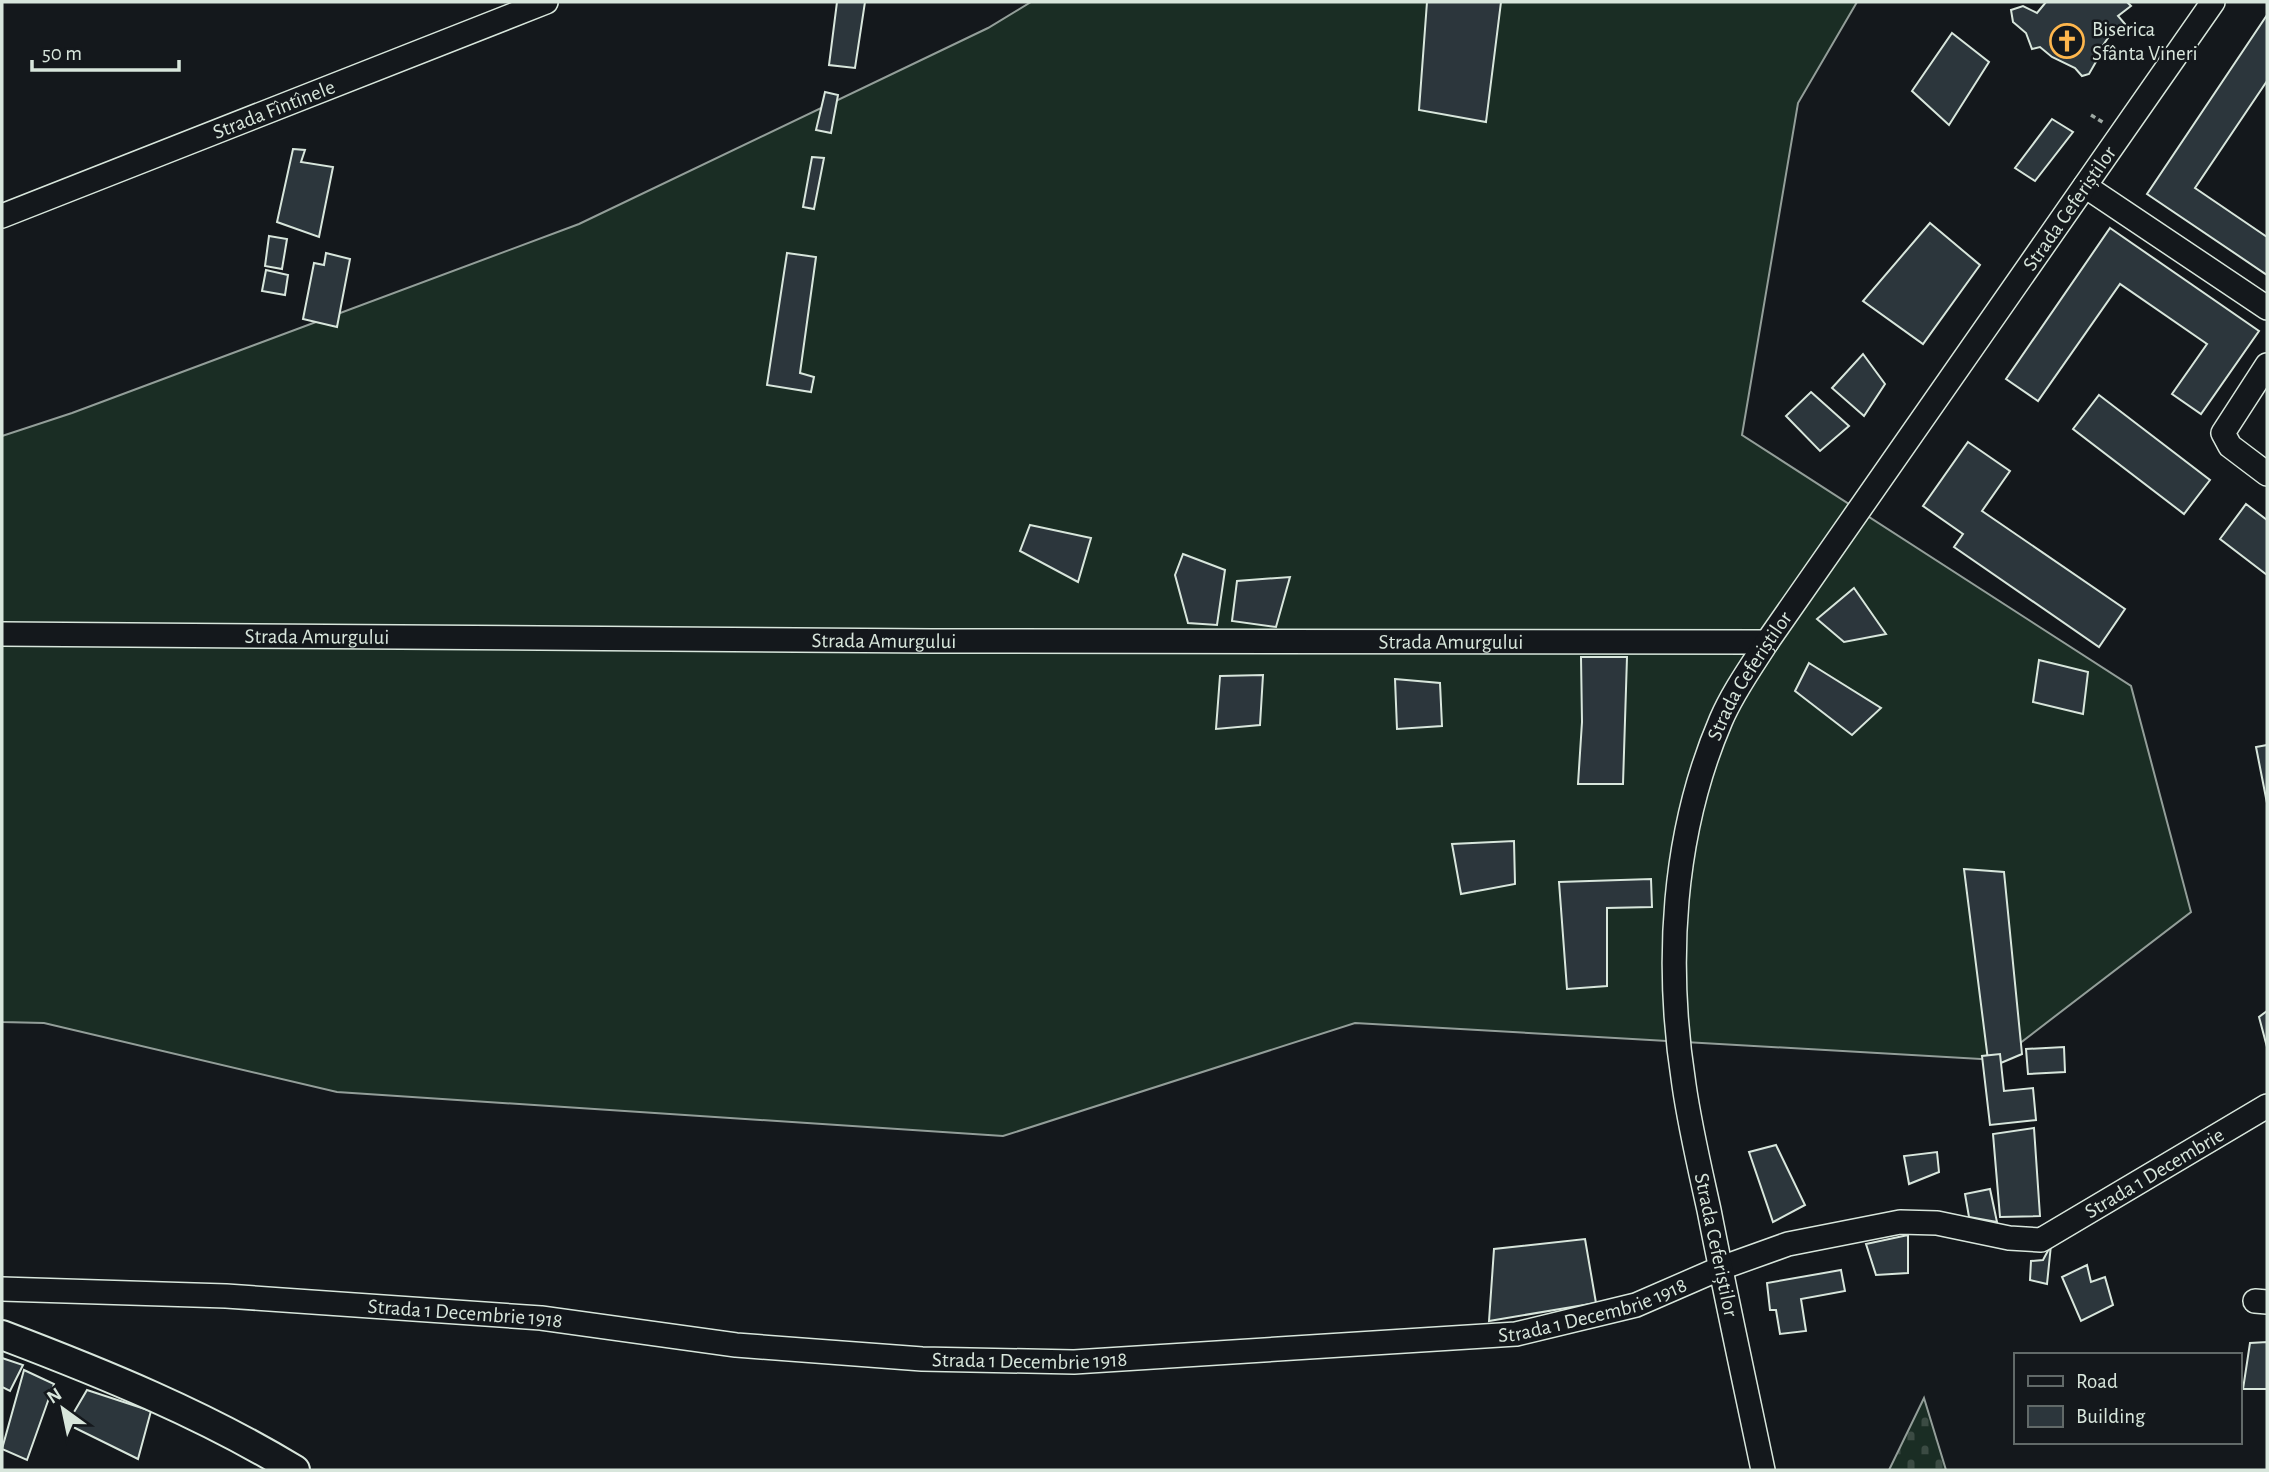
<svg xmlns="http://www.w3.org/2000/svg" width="2269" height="1472" font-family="'Alegreya Sans',sans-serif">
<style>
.grass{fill:#1a2d24;stroke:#939e99;stroke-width:2}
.cemetery{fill:url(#cemetery-stones);stroke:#939e99;stroke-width:2}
.building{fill:#2c363c;stroke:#d8e6dc;stroke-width:2}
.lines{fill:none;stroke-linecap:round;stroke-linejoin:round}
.minor-casing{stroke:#d8e6dc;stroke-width:26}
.major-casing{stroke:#d8e6dc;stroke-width:32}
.path{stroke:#9da8a2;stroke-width:3.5;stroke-dasharray:5 3.5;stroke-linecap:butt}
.minor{stroke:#14181c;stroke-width:23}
.major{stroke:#14181c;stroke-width:28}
.labels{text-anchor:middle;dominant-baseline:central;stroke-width:5;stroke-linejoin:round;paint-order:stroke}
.poi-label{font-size:21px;fill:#d8e6dc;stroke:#14181c;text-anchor:start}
.street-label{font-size:21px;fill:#d8e6dc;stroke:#14181c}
</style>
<defs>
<pattern id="cemetery-stones" width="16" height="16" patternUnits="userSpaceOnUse" patternTransform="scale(1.75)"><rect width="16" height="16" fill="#1a2d24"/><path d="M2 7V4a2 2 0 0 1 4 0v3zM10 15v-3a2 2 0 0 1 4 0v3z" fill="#3b4b43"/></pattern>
</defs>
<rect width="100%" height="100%" fill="#14181c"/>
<polygon class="grass" points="1031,2 1857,2 1798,103 1742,435 2131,686 2191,912 1998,1060 1355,1023 1003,1136 337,1092 44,1023 2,1022 2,436 72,413 579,224 988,28"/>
<polygon class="cemetery" points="1924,1398 1946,1470 1889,1470"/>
<g class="building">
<polygon points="837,2 865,2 855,68 829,65"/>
<polygon points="1427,2 1501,2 1486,122 1419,110"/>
<polygon points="2046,2 2127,2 2131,6 2118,16 2125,24 2121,29 2110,35 2095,57 2097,60 2089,74 2082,76 2075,68 2052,57 2040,47 2032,49 2026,33 2013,22 2011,10 2023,6 2037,13"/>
<polygon points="2267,15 2267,81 2195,188 2267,237 2267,275 2147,194"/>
<polygon points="1952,33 1989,62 1949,125 1912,91"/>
<polygon points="825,92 838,95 831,133 816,130"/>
<polygon points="2052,119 2073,132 2035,181 2015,168"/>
<polygon points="293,149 305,150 301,162 333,167 319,237 277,222"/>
<polygon points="812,157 824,158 814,209 803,207"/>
<polygon points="1930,223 1980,265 1923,344 1863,301"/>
<polygon points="2110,228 2259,331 2201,414 2172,394 2207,344 2120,284 2038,401 2006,379"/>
<polygon points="269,236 287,239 282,269 265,266"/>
<polygon points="326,253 350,259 337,327 303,319 314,263 324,265"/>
<polygon points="787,253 816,257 800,373 814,377 811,392 767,385"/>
<polygon points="266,270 288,275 285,295 262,291"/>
<polygon points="1863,354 1885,384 1864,416 1832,388"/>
<polygon points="1811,392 1849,426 1820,451 1786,416"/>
<polygon points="2099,395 2210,480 2184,514 2073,429"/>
<polygon points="1968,442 2010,471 1982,511 2125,609 2099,647 1954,547 1963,534 1923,506"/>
<polygon points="2246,504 2267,520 2267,575 2220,539"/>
<polygon points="1030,525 1091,538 1078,582 1020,551"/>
<polygon points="1183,554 1225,570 1217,625 1188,623 1175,575"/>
<polygon points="1290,577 1276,627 1232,621 1237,581"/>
<polygon points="1854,588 1886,634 1844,642 1817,619"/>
<polygon points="1581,657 1627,657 1623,784 1578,784 1582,722"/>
<polygon points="2039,660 2088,672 2083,714 2033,702"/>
<polygon points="1809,663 1881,708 1852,735 1795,691"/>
<polygon points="1263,675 1260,725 1216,729 1220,676"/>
<polygon points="1395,679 1440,683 1442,726 1397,729"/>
<polygon points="2267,745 2267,803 2256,747"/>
<polygon points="1514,841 1515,884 1461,894 1452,844"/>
<polygon points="1964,869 2004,872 2022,1054 1989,1068"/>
<polygon points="1651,879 1652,907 1607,908 1607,986 1567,989 1559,882"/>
<polygon points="2267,1011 2267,1047 2259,1017"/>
<polygon points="2064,1047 2065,1072 2028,1074 2026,1049"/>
<polygon points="2000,1054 2004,1091 2033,1088 2036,1120 1990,1125 1982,1056"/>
<polygon points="2034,1128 2040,1216 2000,1217 1993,1134"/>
<polygon points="1776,1145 1805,1205 1773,1222 1749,1152"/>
<polygon points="1937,1152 1939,1172 1909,1184 1904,1156"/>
<polygon points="1990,1189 1997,1222 1969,1217 1965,1194"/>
<polygon points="1908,1235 1908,1273 1876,1275 1866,1244"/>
<polygon points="1585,1239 1596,1303 1489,1321 1494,1249"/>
<polygon points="2051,1245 2047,1284 2030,1280 2031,1261 2043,1260"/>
<polygon points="2087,1265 2091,1282 2105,1277 2113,1305 2081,1321 2062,1277"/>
<polygon points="1841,1270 1845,1291 1801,1299 1806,1331 1780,1334 1776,1310 1770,1310 1767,1283"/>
<polygon points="2267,1342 2267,1389 2243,1389 2250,1343"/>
<polygon points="2,1358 23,1365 10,1391 2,1387"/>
<polygon points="24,1370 54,1384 27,1460 2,1449"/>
<polygon points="87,1390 151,1411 138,1459 67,1424"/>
</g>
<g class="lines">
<g class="minor-casing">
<g id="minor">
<polyline points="2085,186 2267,308"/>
<path id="s1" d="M 2,216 L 546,2"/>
<polyline points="2267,365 2223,433 2230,446 2267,474"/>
<path id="s2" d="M 2,634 L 931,641 L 1767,642"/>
<path id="s3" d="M 2,1289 L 226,1296 L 541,1318 L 736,1345 L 922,1359 L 1074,1362 L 1516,1334 L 1636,1305 L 1721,1268 L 1788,1244 L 1900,1222 L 1937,1223 L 2009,1238 L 2041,1240 L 2267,1106"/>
<polyline points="2255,1301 2267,1302"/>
<path id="s4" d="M 1763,1470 C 1745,1384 1726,1297 1709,1210 C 1700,1169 1690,1127 1684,1085 C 1665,964 1672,834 1721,720 C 1733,692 1751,667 1767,642 L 2213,2"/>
</g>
</g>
<g class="major-casing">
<path id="major" d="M 2,1335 C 102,1373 203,1414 295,1470"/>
</g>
<polyline class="path" points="2091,115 2104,123"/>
<use href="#minor" class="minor"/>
<use href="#major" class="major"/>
</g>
<defs>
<g id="church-ring" transform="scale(1.75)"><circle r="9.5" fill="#14181c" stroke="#ffb74d" stroke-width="1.5"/><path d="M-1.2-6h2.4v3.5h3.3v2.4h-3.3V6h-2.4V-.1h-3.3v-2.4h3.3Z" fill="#ffb74d"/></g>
</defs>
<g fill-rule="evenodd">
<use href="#church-ring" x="2067" y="41"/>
</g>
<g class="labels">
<g class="poi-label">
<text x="2092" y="29">Biserica<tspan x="2092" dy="24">Sfânta Vineri</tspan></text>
</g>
<g class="street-label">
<text stroke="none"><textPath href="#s1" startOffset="292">Strada Fîntînele</textPath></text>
<text stroke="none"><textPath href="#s4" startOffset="1384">Strada Ceferiștilor</textPath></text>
<text stroke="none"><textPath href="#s2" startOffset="315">Strada Amurgului</textPath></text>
<text stroke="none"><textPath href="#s2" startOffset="882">Strada Amurgului</textPath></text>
<text stroke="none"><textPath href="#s2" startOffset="1449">Strada Amurgului</textPath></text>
<text stroke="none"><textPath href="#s4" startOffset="817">Strada Ceferiștilor</textPath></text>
<text stroke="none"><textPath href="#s3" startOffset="2194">Strada 1 Decembrie</textPath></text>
<text transform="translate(1716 1245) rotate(78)">Strada Ceferiștilor</text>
<text stroke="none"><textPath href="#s3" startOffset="1598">Strada 1 Decembrie 1918</textPath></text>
<text stroke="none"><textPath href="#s3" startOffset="464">Strada 1 Decembrie 1918</textPath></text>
<text stroke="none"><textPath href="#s3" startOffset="1031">Strada 1 Decembrie 1918</textPath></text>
</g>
</g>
<rect width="2269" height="1472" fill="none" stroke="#d8e6dc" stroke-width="7"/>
<rect x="2014" y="1353" width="228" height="91" fill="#14181c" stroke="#626a69" stroke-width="2"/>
<rect x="2028" y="1376" width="35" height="10" fill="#14181c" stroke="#626a69" stroke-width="2"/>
<text x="2076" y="1388" font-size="21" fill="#d8e6dc">Road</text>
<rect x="2028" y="1406" width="35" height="21" fill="#2c363c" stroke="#626a69" stroke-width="2"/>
<text x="2076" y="1423" font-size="21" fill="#d8e6dc">Building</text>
<g transform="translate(63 1409) rotate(327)" stroke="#14181c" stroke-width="5" paint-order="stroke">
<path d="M0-5L12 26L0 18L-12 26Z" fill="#d8e6dc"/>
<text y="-10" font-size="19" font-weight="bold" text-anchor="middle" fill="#d8e6dc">N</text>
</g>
<path d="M32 60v10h147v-10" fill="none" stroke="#d8e6dc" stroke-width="3.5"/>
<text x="42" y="60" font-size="21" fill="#d8e6dc" stroke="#14181c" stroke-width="5" paint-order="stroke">50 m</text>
</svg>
